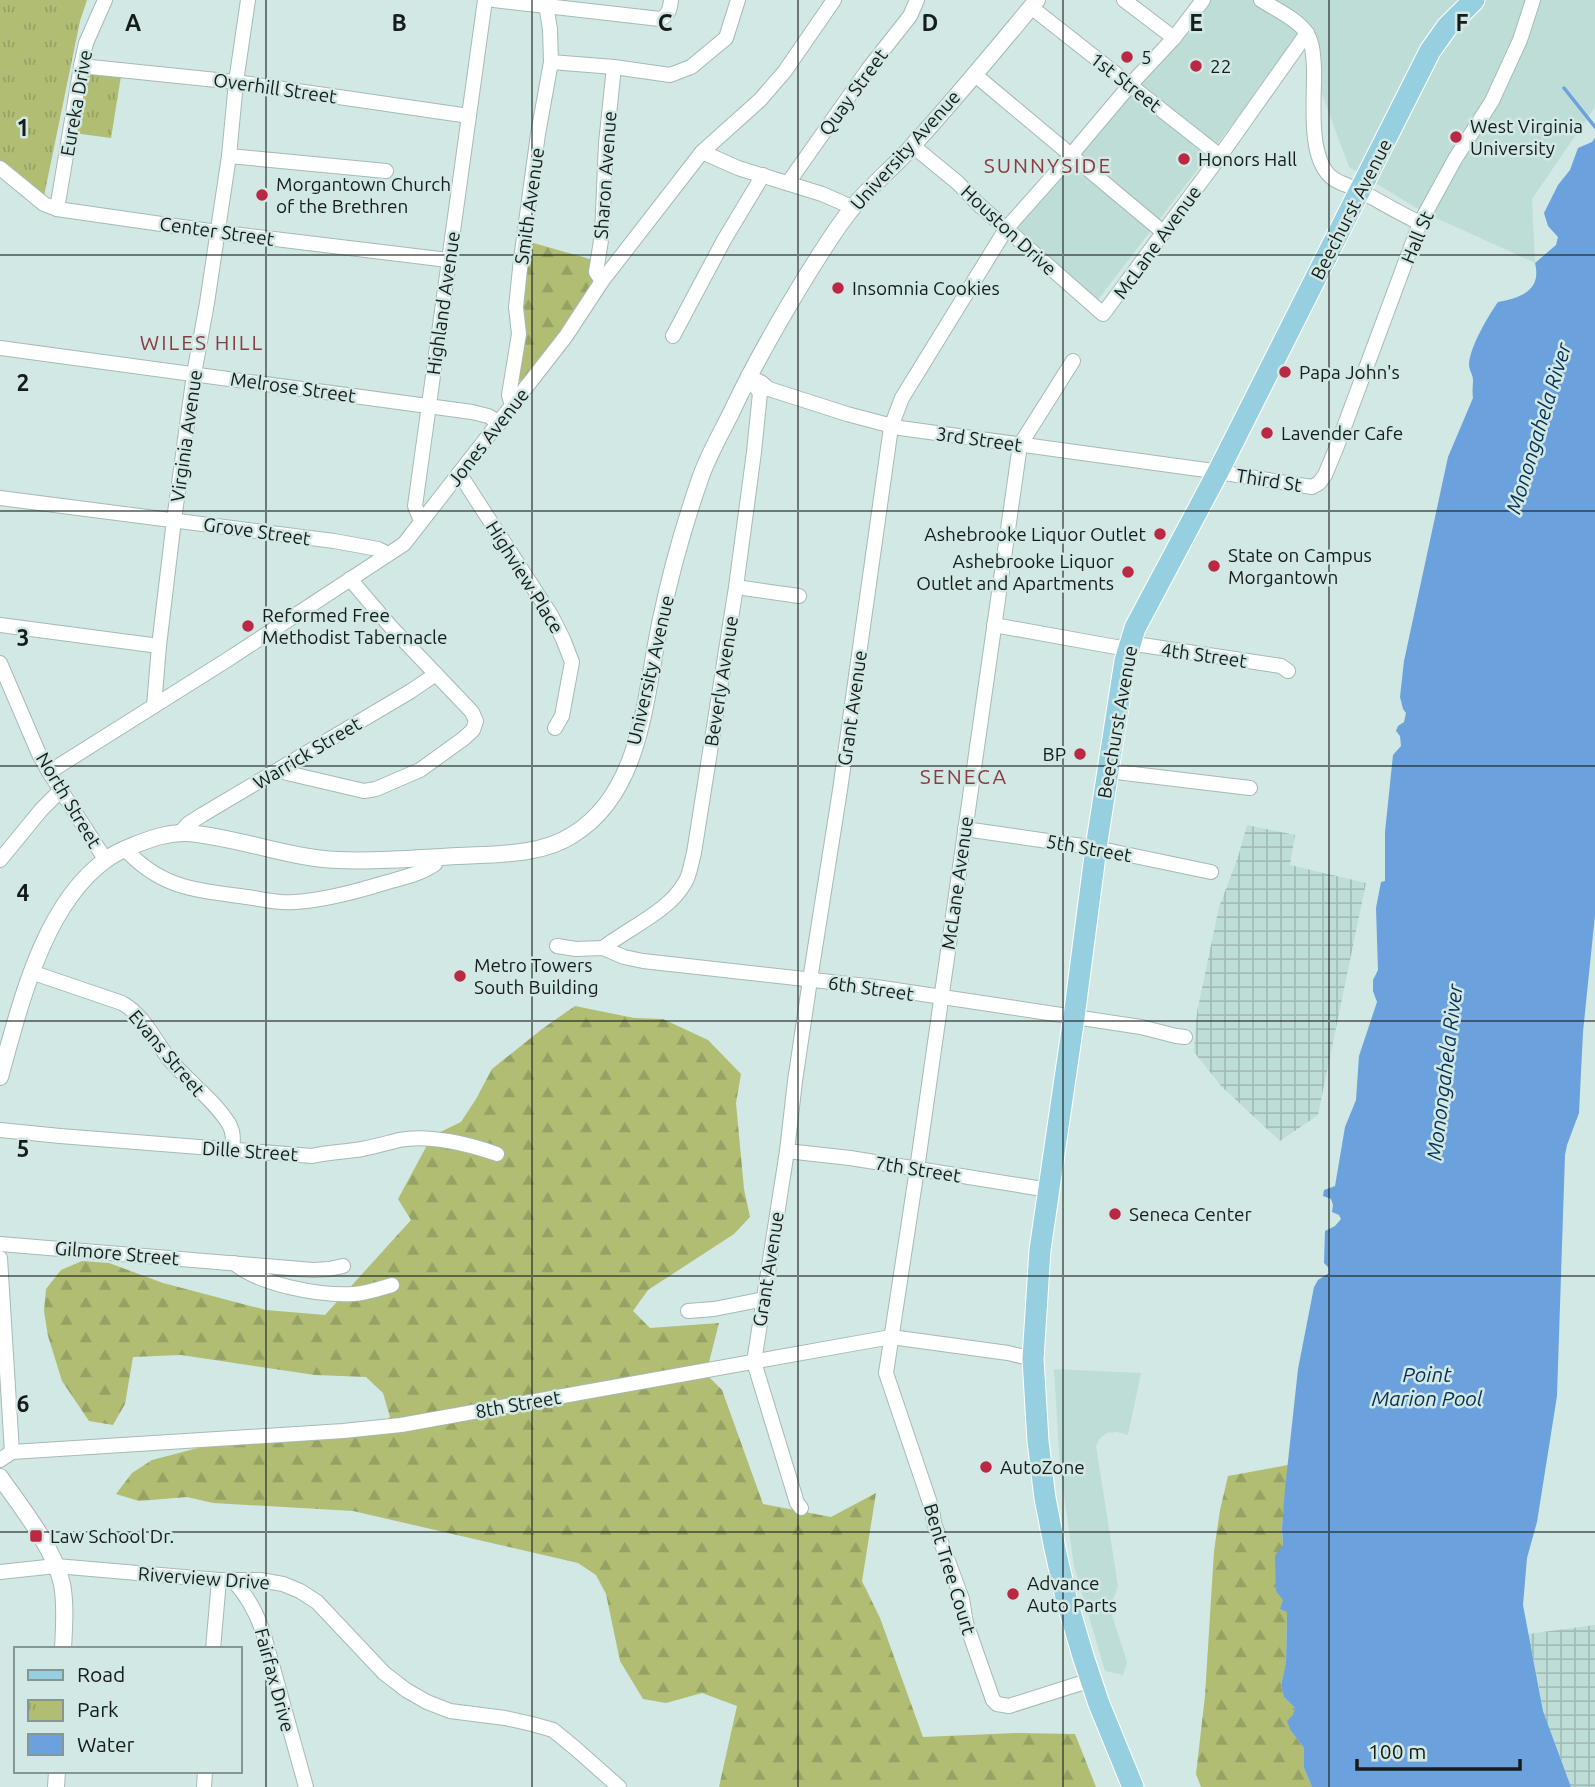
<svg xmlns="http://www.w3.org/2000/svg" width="1595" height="1787" font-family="Ubuntu,sans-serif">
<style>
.built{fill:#bfddd7}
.industrial{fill:url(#industrial-grid)}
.forest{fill:url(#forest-firs)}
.park{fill:url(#park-tufts)}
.water{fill:#6ba1dc}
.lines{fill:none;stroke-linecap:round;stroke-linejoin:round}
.stream{stroke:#6ba1dc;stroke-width:3.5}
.minor-casing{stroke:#a5bab6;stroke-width:16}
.tertiary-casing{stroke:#a5bab6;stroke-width:18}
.primary-casing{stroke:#fff;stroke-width:23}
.minor{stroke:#fff;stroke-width:14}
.tertiary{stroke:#fff;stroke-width:16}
.primary{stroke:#96cfdf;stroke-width:21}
.grid{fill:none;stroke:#151c1b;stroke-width:2;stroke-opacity:0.55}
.poi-dot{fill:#ba2844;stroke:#d2e8e4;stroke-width:2.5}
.labels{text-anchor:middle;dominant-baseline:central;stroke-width:5;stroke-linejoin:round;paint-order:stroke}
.poi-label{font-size:19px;fill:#151c1b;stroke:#d2e8e4;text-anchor:start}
.street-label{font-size:19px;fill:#151c1b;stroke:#d2e8e4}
.neighbourhood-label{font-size:21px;letter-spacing:2px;fill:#863d44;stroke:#d2e8e4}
.water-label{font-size:21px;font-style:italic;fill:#072f55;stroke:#d2e8e4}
.grid-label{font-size:23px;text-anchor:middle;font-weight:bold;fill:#151c1b;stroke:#d2e8e4;stroke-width:5;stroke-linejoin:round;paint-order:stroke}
</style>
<defs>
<pattern id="industrial-grid" width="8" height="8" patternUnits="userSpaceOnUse" patternTransform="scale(1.75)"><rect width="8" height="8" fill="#bfddd7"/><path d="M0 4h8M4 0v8" fill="none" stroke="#a3bdb8"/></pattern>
<pattern id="forest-firs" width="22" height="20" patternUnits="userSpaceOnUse" patternTransform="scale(1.75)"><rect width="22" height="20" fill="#b0bd73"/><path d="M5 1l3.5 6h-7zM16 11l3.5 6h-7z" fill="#96a263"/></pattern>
<pattern id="park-tufts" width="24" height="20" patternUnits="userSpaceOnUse" patternTransform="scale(1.75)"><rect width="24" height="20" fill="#b0bd73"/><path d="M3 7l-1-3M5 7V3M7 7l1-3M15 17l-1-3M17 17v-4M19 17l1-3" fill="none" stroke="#96a263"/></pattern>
</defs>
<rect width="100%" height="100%" fill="#d2e8e4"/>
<g class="built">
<polygon points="1199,0 1595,0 1595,107 1532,199 1535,263 1423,212 1349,167 1307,54 1299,37 1097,301 1015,231 1130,85"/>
<polygon points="1054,1369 1141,1373 1128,1435 1117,1432 1107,1433 1100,1438 1096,1446 1118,1586 1110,1609 1127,1662 1123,1675 1105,1671 1074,1566 1060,1467"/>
</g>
<g class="industrial">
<polygon points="1247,825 1295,835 1290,865 1366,883 1318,1115 1280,1141 1222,1087 1194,1052 1197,1012 1219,907 1238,857"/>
<polygon points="1595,1625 1595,1787 1571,1787 1543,1711 1538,1681 1528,1634"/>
</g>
<g class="forest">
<polygon points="530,242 593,260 598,281 526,380 515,382"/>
<polygon points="575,1006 634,1018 663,1019 708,1040 741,1074 736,1103 744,1189 750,1217 734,1234 648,1290 633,1311 650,1328 719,1323 706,1374 722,1390 763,1504 831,1517 876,1493 862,1581 880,1618 923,1737 1016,1733 1075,1734 1096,1787 719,1787 737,1706 702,1693 666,1703 643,1699 620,1661 606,1594 596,1575 578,1563 353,1511 213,1503 187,1497 139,1501 116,1494 132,1473 152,1460 198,1448 371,1433 390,1417 383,1393 366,1377 315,1375 181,1355 133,1357 125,1404 113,1425 89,1421 62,1381 48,1336 44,1311 46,1289 61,1270 82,1261 109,1263 163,1283 266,1310 325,1315 411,1220 398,1199 432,1136 461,1122 476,1099 492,1069 542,1029"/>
<polygon points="1288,1465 1282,1528 1283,1545 1283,1600 1287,1612 1286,1663 1281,1685 1284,1697 1295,1708 1291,1731 1304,1748 1304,1768 1312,1787 1201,1787 1196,1774 1205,1696 1214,1551 1220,1510 1228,1476"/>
</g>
<g class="park">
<polygon points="0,0 87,0 80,21 44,196 0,161"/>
<polygon points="84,71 121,76 111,138 73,133"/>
</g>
<path class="water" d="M 1595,138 L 1595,915 L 1583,1032 L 1579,1113 L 1567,1145 L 1565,1155 L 1557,1396 L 1537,1522 L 1527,1558 L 1523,1605 L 1543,1711 L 1571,1787 L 1312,1787 L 1304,1768 L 1304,1748 L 1291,1731 L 1287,1721 L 1293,1715 L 1295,1708 L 1284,1697 L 1281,1685 L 1286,1663 L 1287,1612 L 1280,1609 L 1283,1600 L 1276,1591 L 1275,1556 L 1283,1545 L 1282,1528 L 1285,1489 L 1298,1369 L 1314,1287 L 1318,1280 L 1329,1273 L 1328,1267 L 1324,1263 L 1325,1231 L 1335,1226 L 1341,1219 L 1339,1215 L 1332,1212 L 1333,1205 L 1331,1199 L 1323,1196 L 1324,1190 L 1335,1186 L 1345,1127 L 1356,1100 L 1359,1056 L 1377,1002 L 1373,991 L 1373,980 L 1378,970 L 1376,908 L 1381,882 L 1385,881 L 1385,832 L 1393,755 L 1401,746 L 1400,736 L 1396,731 L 1398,726 L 1404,722 L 1406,713 L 1403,709 L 1400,697 L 1404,661 L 1448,457 L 1473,398 C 1472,391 1473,387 1473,380 C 1473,375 1469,370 1469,364 C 1470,347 1488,316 1498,302 C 1520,298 1542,291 1535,263 L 1556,245 L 1558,237 L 1548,226 L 1544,213 L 1558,185 L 1570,170 L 1578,148 L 1592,142 Z"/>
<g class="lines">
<polyline class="stream" points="1564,88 1595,127"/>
<g class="minor-casing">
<g id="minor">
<path d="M 494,0 L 660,19 C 669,15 670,9 671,0"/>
<polyline points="1124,0 1174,38"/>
<path d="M 1261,0 C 1273,8 1297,19 1305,31 C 1313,41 1313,54 1314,67 C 1315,97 1307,154 1330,176 C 1338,184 1349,185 1359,190 C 1379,201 1399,213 1420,223"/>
<polyline points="1031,7 1220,156"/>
<polyline points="551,62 614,67 670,75 691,67 726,38 738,0"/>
<polyline points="81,66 236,82 469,116"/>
<polyline points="974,74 1163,232"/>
<polyline points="913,146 958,183 977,203 1103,314 1220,156 1307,33"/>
<polyline points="702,152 738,168 822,194 852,207"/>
<polyline points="229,156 386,171"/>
<polyline points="0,168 44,204 57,209 217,232 448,260"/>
<polyline points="788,183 869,68 910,16 917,0"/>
<polyline points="57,209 81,66 86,43 105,0"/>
<polyline points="602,281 596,272 602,234 606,143 614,67"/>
<polyline points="673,336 724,240 763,175"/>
<polyline points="0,348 472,412 488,416 500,423"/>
<polyline points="1073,361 1020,445 917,1169 886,1373 932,1509 934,1523 962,1599 966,1623 993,1700 997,1704 1009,1706 1091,1680"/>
<polyline points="748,376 762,383 769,389 847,414 900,428 1206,470 1312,487 1319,483 1325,475 1337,446 1420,223 1455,159 1492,101 1520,40 1533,0"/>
<polyline points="512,406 509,395 519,334 516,307 521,259 538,134 551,62 550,29 546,5"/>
<polyline points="459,473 551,615 563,639 572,662 562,716 555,728"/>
<polyline points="0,498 334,541 378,549 388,554"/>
<polyline points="421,521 415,506 485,0"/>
<polyline points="736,587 799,596"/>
<polyline points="0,625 159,646"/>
<polyline points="994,625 1116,647 1142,645 1281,666 1288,671"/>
<polyline points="0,663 39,754 49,772 105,859"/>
<polyline points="154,706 159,646 174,520 194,374 207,303 229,156 236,82 248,0"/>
<polyline points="282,768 287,773 364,791 376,789 420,770 463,739 473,730 476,721 472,712 391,627 350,579"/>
<polyline points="1108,771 1250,788"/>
<polyline points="49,772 227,660 404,544 566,336 602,281 702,152 760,100 785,71 834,0"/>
<polyline points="965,829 1096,848 1211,872"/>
<polyline points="180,833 188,824 202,815 411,691 436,674"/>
<path d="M 125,849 C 162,889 196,890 247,897 C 262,899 279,904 295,902 C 326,900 355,892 384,883 C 401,878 421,874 435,864 L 435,857"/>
<polyline points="0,860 41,810 61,790"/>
<polyline points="557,946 576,949 603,948 624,957 643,961 876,987 1141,1027 1176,1036 1185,1037"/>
<path d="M 603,948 C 627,929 669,911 684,884 C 690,876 691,863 694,853 L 736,587 L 754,452 L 760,393 L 751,380"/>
<path d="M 31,972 L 122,1003 C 145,1016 154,1040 170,1060 C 189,1082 214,1100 229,1124 C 234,1133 233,1141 232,1151"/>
<path d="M 0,1130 L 60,1136 L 312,1156 C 329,1152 345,1152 362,1149 C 374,1147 387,1143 399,1140 C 428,1134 469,1144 497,1154"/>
<polyline points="787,1151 850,1158 1049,1190"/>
<polyline points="0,1244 313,1270 329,1269 343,1266"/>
<polyline points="0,1258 12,1452"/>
<path d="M 234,1263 C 260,1285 320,1296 354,1294 C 367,1293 379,1289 392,1285"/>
<polyline points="688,1311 714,1309 764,1299"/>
<polyline points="0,1460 12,1452 343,1431 401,1425 891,1337 1008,1353 1033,1359"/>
<polyline points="801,1508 797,1503 754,1362 787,1151 795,1081 810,980 840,790 891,427 902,398 1006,229 1061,167 1130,85 1174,38 1203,0"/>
<polyline points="0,1572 56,1566 219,1580 260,1580 283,1584 300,1591 317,1602 384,1673 406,1690 427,1702 450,1711 505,1718 532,1724 553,1730 575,1748 619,1787"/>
<path d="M 232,1579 C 247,1595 256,1611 263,1632 L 306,1787"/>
<polyline points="213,1649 219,1580"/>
<polyline points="204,1787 205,1771"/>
</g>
</g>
<g class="tertiary-casing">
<g id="tertiary">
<path d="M 0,1077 C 20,1006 43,904 107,859 C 116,852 127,848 137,844 C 153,838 170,832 187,833 C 238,837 287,858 338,860 C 378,862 418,858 458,856 C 496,854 541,856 574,834 C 644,790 645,691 661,619 C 671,571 684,525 700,479 C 708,455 722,432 733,409 C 755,362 780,319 807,275 C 821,253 834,231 850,211 C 869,186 895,167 915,143 C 957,97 997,48 1037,0"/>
<path d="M 0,1477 C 21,1507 54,1548 62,1584 C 66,1605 64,1628 63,1649"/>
<polyline points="56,1787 57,1771"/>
</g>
</g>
<g class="primary-casing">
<polyline id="primary" points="1133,1787 1099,1704 1083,1656 1066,1598 1055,1549 1045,1498 1038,1441 1033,1359 1040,1250 1074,1017 1096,848 1125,661 1135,628 1218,472 1430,51 1447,27 1474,0"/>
</g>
<use href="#minor" class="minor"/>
<use href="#tertiary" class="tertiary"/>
<use href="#primary" class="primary"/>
</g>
<path class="grid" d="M 266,0 L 266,1787M 532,0 L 532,1787M 798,0 L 798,1787M 1063,0 L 1063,1787M 1329,0 L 1329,1787M 0,255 L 1595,255M 0,511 L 1595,511M 0,766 L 1595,766M 0,1021 L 1595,1021M 0,1276 L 1595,1276M 0,1532 L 1595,1532"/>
<g class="poi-dot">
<circle cx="1127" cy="57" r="7"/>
<circle cx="1196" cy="66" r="7"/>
<circle cx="1456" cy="137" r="7"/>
<circle cx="1184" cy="159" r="7"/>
<circle cx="262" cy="195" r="7"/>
<circle cx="838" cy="288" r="7"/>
<circle cx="1285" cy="372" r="7"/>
<circle cx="1267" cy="433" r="7"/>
<circle cx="1160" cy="534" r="7"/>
<circle cx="1214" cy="566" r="7"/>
<circle cx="1128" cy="572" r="7"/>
<circle cx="248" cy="626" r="7"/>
<circle cx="1080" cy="754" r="7"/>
<circle cx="460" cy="976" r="7"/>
<circle cx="1115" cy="1214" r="7"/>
<circle cx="986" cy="1467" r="7"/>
<rect x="29" y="1529" width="14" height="14" rx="3.5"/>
<circle cx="1013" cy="1594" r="7"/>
</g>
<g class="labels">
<g class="poi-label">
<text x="1141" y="57">5</text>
<text x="1210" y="66">22</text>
<text x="1470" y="126">West Virginia<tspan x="1470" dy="22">University</tspan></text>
<text x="1198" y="159">Honors Hall</text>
<text x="276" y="184">Morgantown Church<tspan x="276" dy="22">of the Brethren</tspan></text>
<text x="852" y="288">Insomnia Cookies</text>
<text x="1299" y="372">Papa John's</text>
<text x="1281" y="433">Lavender Cafe</text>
<text x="1146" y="534" text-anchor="end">Ashebrooke Liquor Outlet</text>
<text x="1228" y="555">State on Campus<tspan x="1228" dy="22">Morgantown</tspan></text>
<text x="1114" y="561" text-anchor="end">Ashebrooke Liquor<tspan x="1114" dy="22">Outlet and Apartments</tspan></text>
<text x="262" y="615">Reformed Free<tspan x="262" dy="22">Methodist Tabernacle</tspan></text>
<text x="1066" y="754" text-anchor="end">BP</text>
<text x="474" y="965">Metro Towers<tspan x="474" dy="22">South Building</tspan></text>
<text x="1129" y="1214">Seneca Center</text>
<text x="1000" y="1467">AutoZone</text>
<text x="50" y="1536">Law School Dr.</text>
<text x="1027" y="1583">Advance<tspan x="1027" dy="22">Auto Parts</tspan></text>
</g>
<g class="street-label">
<text transform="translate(1126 82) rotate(38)">1st Street</text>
<text transform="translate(275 88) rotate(8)">Overhill Street</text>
<text transform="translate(853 92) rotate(-54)">Quay Street</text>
<text transform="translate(76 103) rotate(-80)">Eureka Drive</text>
<text transform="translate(905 150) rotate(-48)">University Avenue</text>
<text transform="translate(605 175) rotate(-86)">Sharon Avenue</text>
<text transform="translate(529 206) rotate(-82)">Smith Avenue</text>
<text transform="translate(1351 209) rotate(-63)">Beechurst Avenue</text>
<text transform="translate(1009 230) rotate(43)">Houston Drive</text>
<text transform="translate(217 231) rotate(8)">Center Street</text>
<text transform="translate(1417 237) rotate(-67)">Hall St</text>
<text transform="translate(1157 242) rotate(-54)">McLane Avenue</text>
<text transform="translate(443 303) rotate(-82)">Highland Avenue</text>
<text transform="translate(293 387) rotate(8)">Melrose Street</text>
<text transform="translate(186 436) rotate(-82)">Virginia Avenue</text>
<text transform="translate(488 437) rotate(-52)">Jones Avenue</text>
<text transform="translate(979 439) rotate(8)">3rd Street</text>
<text transform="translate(1269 480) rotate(9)">Third St</text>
<text transform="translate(257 531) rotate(8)">Grove Street</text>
<text transform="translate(525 577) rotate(58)">Highview Place</text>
<text transform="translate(1204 655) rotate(8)">4th Street</text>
<text transform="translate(650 670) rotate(-77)">University Avenue</text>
<text transform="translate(721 681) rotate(-81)">Beverly Avenue</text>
<text transform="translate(852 708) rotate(-82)">Grant Avenue</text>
<text transform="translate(1117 722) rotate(-80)">Beechurst Avenue</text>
<text transform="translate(307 753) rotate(-31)">Warrick Street</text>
<text transform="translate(69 800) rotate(59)">North Street</text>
<text transform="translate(1089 848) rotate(10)">5th Street</text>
<text transform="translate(957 883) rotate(-82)">McLane Avenue</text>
<text transform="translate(871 988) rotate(8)">6th Street</text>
<text transform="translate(167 1053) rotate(50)">Evans Street</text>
<text transform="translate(250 1151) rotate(4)">Dille Street</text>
<text transform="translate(918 1169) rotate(9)">7th Street</text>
<text transform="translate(117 1253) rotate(5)">Gilmore Street</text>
<text transform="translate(768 1269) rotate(-81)">Grant Avenue</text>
<text transform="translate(518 1404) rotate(-10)">8th Street</text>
<text transform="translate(950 1569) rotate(73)">Bent Tree Court</text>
<text transform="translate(204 1578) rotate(4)">Riverview Drive</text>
<text transform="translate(275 1680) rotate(75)">Fairfax Drive</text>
</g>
<g class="neighbourhood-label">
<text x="1048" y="165">SUNNYSIDE</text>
<text x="202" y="342">WILES HILL</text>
<text x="964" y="776">SENECA</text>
</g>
<g class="water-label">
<text transform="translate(1538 428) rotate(-73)">Monongahela River</text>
<text transform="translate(1444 1072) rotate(-83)">Monongahela River</text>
<text x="1427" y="1374">Point<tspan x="1427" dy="24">Marion Pool</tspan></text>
</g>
</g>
<g class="grid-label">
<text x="133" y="31">A</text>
<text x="399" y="31">B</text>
<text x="665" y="31">C</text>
<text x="930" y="31">D</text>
<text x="1196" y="31">E</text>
<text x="1462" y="31">F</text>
<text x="23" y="136">1</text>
<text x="23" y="391">2</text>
<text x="23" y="646">3</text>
<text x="23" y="901">4</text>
<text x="23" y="1157">5</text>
<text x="23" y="1412">6</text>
</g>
<rect x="14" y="1647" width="228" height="126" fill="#d2e8e4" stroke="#869694" stroke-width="2"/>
<rect x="28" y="1670" width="35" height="10" fill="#96cfdf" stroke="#869694" stroke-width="2"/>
<text x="77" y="1682" font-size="21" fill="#151c1b">Road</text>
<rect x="28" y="1700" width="35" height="21" fill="url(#park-tufts)" stroke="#869694" stroke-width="2"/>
<text x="77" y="1717" font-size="21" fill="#151c1b">Park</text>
<rect x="28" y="1734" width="35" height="21" fill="#6ba1dc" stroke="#869694" stroke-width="2"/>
<text x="77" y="1752" font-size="21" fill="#151c1b">Water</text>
<path d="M1357 1759v10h163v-10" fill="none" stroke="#151c1b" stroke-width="3.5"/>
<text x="1368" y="1759" font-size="21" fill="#151c1b" stroke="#d2e8e4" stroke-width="5" paint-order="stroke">100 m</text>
</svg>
